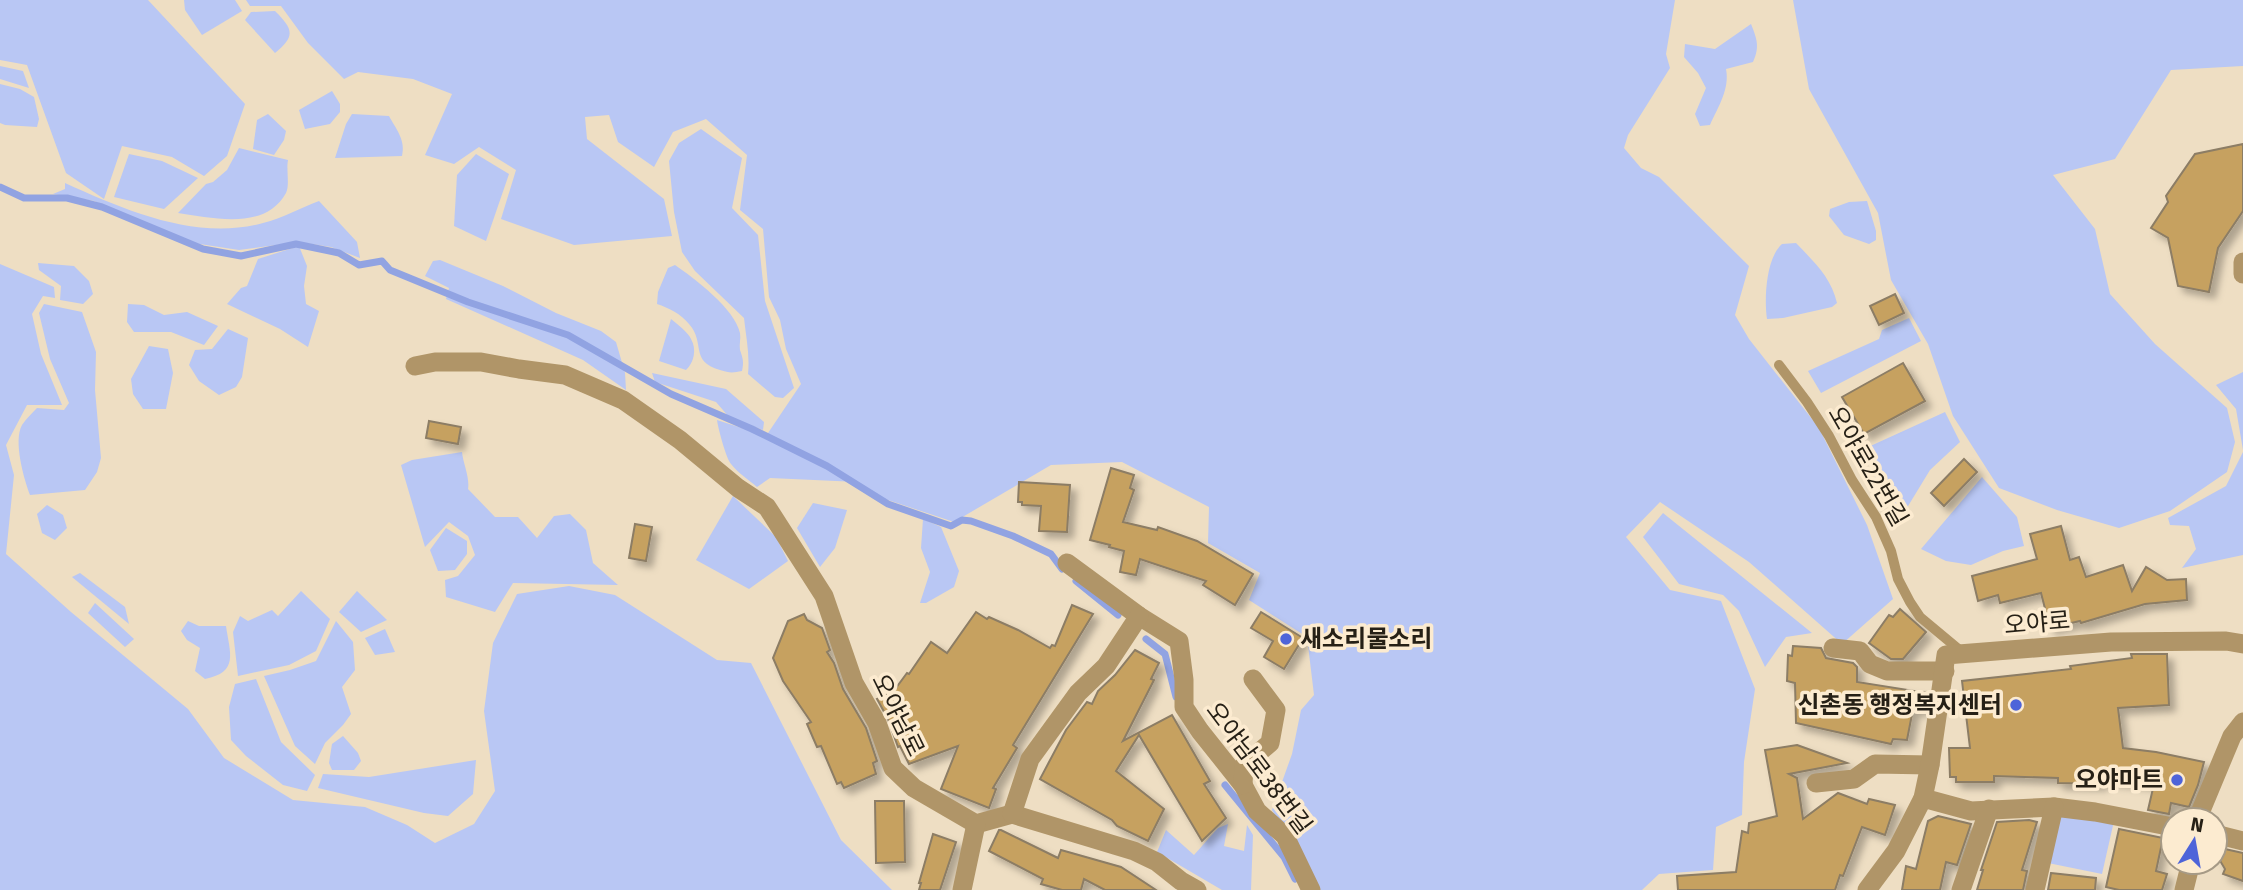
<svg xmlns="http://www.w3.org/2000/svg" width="2243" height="890" font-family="'Fira Sans','Noto Sans KR',sans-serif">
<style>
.green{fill:#b9c7f4}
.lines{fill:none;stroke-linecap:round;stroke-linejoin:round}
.stream{stroke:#91a3e2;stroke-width:7}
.building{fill:#c6a161;stroke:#8c7d65;stroke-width:2;filter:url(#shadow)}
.service{stroke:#b09568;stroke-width:10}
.minor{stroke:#b09568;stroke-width:19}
.poi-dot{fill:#4e64d9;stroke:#fcebd0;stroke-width:2.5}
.labels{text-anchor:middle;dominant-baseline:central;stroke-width:7;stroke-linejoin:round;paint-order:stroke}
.street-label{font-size:24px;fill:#262016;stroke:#fcebd0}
.poi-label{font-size:24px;font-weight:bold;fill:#262016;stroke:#fcebd0;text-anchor:end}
</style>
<defs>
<filter id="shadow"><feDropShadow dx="6" dy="6" stdDeviation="3.5" flood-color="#0004"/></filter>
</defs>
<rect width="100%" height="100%" fill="#eedec3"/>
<g class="green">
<polygon points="0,0 148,0 245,104 227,156 204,176 172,157 122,146 104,199 66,173 27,65 0,60"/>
<polygon points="184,0 235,0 242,11 202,35 185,10"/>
<path d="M 246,0 L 1675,0 L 1666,54 L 1670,68 L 1628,135 L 1624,148 L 1641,168 L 1659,177 L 1749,266 L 1735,315 L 1749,339 L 1819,428 L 1867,525 L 1893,599 L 1842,644 L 1749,562 L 1660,502 L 1626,537 L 1670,590 L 1721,601 L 1755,689 L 1744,762 L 1742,815 L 1716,827 L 1713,870 L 1659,874 L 1642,890 L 1319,890 L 1272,810 L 1292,754 L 1301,710 L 1314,695 L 1307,637 L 1249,600 L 1260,573 L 1208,543 L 1209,507 L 1122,462 L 1051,465 L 954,522 L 885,499 L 858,482 L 770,478 L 757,487 C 749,480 738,473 731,464 C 726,458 718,428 717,420 L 766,436 L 801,384 L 786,349 L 780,320 L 769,297 L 763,229 L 740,210 L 747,155 L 706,119 L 673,132 L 654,167 L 618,142 L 609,115 L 585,117 L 587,139 L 664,199 L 672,236 L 574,245 L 501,219 L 516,170 L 479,147 L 454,164 L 425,155 L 452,94 L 413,79 L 358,72 L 344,79 L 308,43 L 281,6 L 250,6 Z"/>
<polygon points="1793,0 2243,0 2243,66 2171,70 2115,159 2053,175 2095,229 2110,294 2155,344 2227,408 2235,442 2227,472 2170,511 2119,528 2057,510 1999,488 1953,416 1928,344 1891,280 1878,213 1809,89"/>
<path d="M 275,11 C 293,29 296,36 275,53 L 245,20 L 251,12 Z"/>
<path d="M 1751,24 C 1757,39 1760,47 1753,62 L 1726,69 C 1730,89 1718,107 1710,125 L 1700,126 L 1695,114 L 1706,88 L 1698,73 L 1684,57 L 1685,44 L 1715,49 Z"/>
<polygon points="0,66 23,71 29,88 0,79"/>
<polygon points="0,84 20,89 34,97 39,119 37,127 5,125 0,123"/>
<polygon points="332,91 340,104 340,112 330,124 305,129 299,110"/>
<polygon points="268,114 286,131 284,140 274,155 253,149 257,120"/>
<path d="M 352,114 L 389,116 C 396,129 406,140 402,156 L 335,158 L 346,124 Z"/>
<path d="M 701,129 L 742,158 L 732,208 L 758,235 L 765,301 L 794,388 L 783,398 L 775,397 L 748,374 C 750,355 746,337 744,318 L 695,271 L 682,252 L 674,212 L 669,161 L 679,143 Z"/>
<path d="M 239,148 L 288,160 C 286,170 290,184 286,193 C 265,231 213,218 178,213 L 206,184 L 213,182 L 227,170 Z"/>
<polygon points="129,154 162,161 198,178 164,209 114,197"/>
<polygon points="476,154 509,174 486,241 454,226 457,175"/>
<path d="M 65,183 C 127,211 196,241 263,223 C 283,218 300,208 319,201 L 357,242 L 360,258 L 331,247 L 299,242 L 239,250 L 193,243 L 94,201 L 53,194 L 65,189 Z"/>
<polygon points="1867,201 1876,231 1876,240 1869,244 1844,235 1829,216 1830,209 1849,202"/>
<path d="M 1796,243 C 1814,262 1831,277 1837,303 L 1832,307 L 1783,318 L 1767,319 C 1764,299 1766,258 1782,244 Z"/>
<polygon points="299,246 307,266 304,286 306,304 319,311 308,347 280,329 227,304 241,288 247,286 258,259"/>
<polygon points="440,260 503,286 556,313 601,331 616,342 625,373 626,390 583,360 446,299 449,288 425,276 433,261"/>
<polygon points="38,263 74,266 89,281 93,294 83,304 60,300 61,286 39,270"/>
<polygon points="0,264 54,287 55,298 43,296 32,314 41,354 62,405 27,405 6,445 14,475 6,554 71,612 188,709 224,758 293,800 365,807 407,825 435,843 474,824 495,791 484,711 493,643 517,594 569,586 615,595 717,660 751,663 841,840 892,890 0,890"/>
<path d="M 675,265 C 694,278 735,309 740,333 C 741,339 739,344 740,350 C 743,359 744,362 742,371 C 733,373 729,373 720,370 C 689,361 706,343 689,324 C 681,314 669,308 657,304 L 658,292 L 668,268 Z"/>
<path d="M 44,304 L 82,312 L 96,352 L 95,390 L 101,458 L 97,472 L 85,490 L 30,495 C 24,479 13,441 22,425 C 26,419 32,413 37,408 L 64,410 L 69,403 L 50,359 L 39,313 Z"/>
<polygon points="128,304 144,305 164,315 187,312 218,326 204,345 171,332 134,332 127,322"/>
<polygon points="1909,318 1921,341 1821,393 1808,371 1879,339 1882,330"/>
<path d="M 671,319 C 677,324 688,332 691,339 C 697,349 694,363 686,370 L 659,361 Z"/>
<polygon points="228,329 248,338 242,377 236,387 219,395 199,381 189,365 195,350 212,349"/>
<polygon points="149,346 168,349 173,373 166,409 143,409 133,394 131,379"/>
<polygon points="2243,372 2243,450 2236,409 2216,385"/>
<polygon points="652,373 726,389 764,422 763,430 729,417 716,402 655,382"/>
<path d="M 1945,412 L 1960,442 L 1930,470 L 1902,516 L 1896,519 C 1883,496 1872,474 1866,448 Z"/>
<path d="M 462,452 C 463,463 470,478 468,489 L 495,517 L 518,517 L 537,538 L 554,516 L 570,514 L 586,530 L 593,563 L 618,585 L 513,583 L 495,612 L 446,597 L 445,580 L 458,576 L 475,555 L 468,536 L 449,522 L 425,547 L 401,465 L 412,460 Z"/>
<polygon points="2243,452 2243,555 2182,568 2196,549 2189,526 2170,525 2168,518 2226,486"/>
<polygon points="1982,477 2017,517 2024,546 2003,551 1971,565 1946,561 1921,549"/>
<polygon points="733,496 776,537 788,561 749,589 696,560"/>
<polygon points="813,503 847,510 835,548 820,567 797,528"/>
<polygon points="47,505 63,515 67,528 55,540 42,533 37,514"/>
<polygon points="1663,513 1812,633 1786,637 1765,667 1739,611 1723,595 1679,584 1643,537"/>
<polygon points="923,519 941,527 959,571 954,587 926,603 920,603 930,572 921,548"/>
<polygon points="446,528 467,541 467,554 455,570 438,571 430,550"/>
<polygon points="80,573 125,607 129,624 72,577"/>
<polygon points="301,591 330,619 316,651 289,665 238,676 233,632 240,616 248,621 272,610 278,616"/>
<polygon points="357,591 387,620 361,632 339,612"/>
<polygon points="95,603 134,639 125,647 88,613"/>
<path d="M 188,621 L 199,626 L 226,626 C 230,654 239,672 205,679 L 195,671 L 200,648 L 187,640 L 181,631 Z"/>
<polygon points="336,621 353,642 355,670 342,687 351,714 343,725 325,743 315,764 295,746 264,676 290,670 316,661"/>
<polygon points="385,629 395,652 375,655 365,638"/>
<polygon points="256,679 281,742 315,775 307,791 283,785 246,756 231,740 229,707 235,684"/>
<polygon points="343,736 358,753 361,761 354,770 332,770 329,763 332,744"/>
<polygon points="476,760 473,794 448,816 424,813 318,788 323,774 369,777"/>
<polygon points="2060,814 2114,821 2102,874 2048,863"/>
<polygon points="1228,824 1224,846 1244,851 1247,825 1253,835 1251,890 1222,890 1157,852 1166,830 1194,855 1218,828"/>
</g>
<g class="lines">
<g class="stream">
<polyline points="0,187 24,198 67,198 102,207 203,249 241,256 296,244 339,253 359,265 382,261 390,270 468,302 568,335 671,394 752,429 827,466 888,504 951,526 962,520 971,521 1013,536 1051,554 1062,569"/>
<polyline points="1076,581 1118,615"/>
<polyline points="1146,639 1165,654 1176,697"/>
<polyline points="1225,785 1284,857 1295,879"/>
</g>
</g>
<g class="building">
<polygon points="2243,144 2243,211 2218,248 2209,292 2178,286 2168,238 2151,228 2168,202 2166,196 2195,154"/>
<polygon points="1895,294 1904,313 1879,325 1870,306"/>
<polygon points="1903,363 1925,401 1864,434 1842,397"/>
<polygon points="429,421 461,427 458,444 426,438"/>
<polygon points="1964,459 1977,472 1944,506 1931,493"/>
<polygon points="1111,468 1134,475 1130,488 1134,490 1123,522 1157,530 1158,527 1197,541 1253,574 1235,605 1203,585 1206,581 1140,559 1136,575 1120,572 1124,551 1109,547 1110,545 1090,540"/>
<polygon points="1019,482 1070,485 1067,532 1039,531 1041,506 1022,505 1022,502 1018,502"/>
<polygon points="635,524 652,527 646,561 629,558"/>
<polygon points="2061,526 2070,560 2079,557 2086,577 2123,565 2132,591 2146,567 2167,580 2186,579 2187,600 2145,604 2081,623 2080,621 2050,628 2041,593 2000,603 1998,595 1978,601 1972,576 2037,559 2030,534"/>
<polygon points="1072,605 1093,614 1013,745 1017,748 993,788 996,789 989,808 941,789 958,746 909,764 900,746 898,747 888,719 877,699 893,692 907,673 909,674 931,642 947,653 976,612 987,619 989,617 1018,630 1050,648 1052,645 1055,646"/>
<polygon points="1900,609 1926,632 1903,659 1891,659 1869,643 1889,615 1893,617"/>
<polygon points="1261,612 1303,638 1284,669 1264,657 1273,641 1251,628"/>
<polygon points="804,614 807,620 822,628 830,650 827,652 834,663 843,689 866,728 877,761 873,763 876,774 844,788 841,782 837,784 821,746 817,747 807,724 811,722 783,681 773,658 788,621"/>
<polygon points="1793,646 1821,648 1826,658 1853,663 1857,667 1857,682 1927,693 1923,709 1913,709 1907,740 1893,739 1891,744 1796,723 1795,683 1787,681 1788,655 1792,656"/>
<polygon points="1135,650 1159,663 1151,679 1154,680 1123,741 1172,715 1210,781 1204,784 1226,818 1202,841 1139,735 1116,771 1164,809 1148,841 1117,826 1112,820 1040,779 1066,730 1087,702 1092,704 1098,691 1115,675"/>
<polygon points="2131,654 2167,654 2169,705 2118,708 2123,748 2156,752 2204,762 2198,785 2189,807 2171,803 2169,814 2148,810 2154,784 2101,779 2101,784 2058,783 2058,778 1994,776 1994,782 1956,782 1956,777 1950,777 1949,748 1970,748 1962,681 2071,669 2070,666 2132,658"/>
<polygon points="1797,745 1847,763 1789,774 1797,778 1803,819 1838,793 1867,804 1869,799 1895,805 1885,835 1862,827 1843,876 1840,875 1835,890 1678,890 1677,876 1736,872 1742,831 1748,833 1749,823 1777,816 1765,750"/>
<polygon points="875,801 904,801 905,862 876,863"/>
<polygon points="1938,816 1971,824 1957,865 1946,862 1940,890 1902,890 1906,866 1916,869 1928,821"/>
<polygon points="2029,820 2037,822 2022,870 2027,871 2023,890 1977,890 1983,870 1981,870 1997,822"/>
<polygon points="2119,829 2163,838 2156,871 2167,874 2162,890 2119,890 2106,887"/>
<polygon points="999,830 1001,830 1058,858 1061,850 1121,867 1156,890 1105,890 1084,879 1081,890 1062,890 1041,884 1043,879 989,851"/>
<polygon points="933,834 956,842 940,890 919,890 921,883 919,883"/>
<polygon points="2225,849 2243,853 2243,881 2223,874 2225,869 2219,859 2222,850"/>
<polygon points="2051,873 2096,878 2095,890 2048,890"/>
</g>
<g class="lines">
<polyline class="service" points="1779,365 1807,402 1829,436 1852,480 1876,517 1891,551 1898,579 1910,602 1920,617 1962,652"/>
<g class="minor">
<polyline points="2243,262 2243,274"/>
<polyline points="415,366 435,362 481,362 519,369 565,375 623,400 680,440 738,488 767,507 824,596 854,683 877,723 893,768 914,788 976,824 1012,814 1134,851 1157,862 1181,881 1197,890"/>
<polyline points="1067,563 1139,616 1179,641 1184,680 1184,707 1200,731 1243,785 1257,811 1285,836 1311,890"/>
<polyline points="1833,648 1860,651 1870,664 1887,671 1945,671"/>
<polyline points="1816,783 1854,779 1875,764 1930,765"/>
<polyline points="1243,785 1244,765 1270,743 1276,710 1253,679"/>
<polyline points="1923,798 1971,811 2054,807 2095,812 2173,827"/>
<polyline points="1012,814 1030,759 1078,693 1106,666 1139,616"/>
<polyline points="2197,820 2232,736 2243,722"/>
<polyline points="2215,834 2243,841"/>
<polyline points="962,890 976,824"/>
<polyline points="1867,890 1896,851 1923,798 1930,765 1946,655 2111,642 2226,641 2243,644"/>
<polyline points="1961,890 1989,809"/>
<polyline points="2035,890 2054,807"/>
<polyline points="2184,890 2191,862"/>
</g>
</g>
<g class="poi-dot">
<circle cx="1286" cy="639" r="7"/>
<circle cx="2016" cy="705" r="7"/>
<circle cx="2177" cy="780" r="7"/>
</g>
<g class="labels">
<g class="street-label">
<text transform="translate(1868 466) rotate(60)">오야로22번길</text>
<text transform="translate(2037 623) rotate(-5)">오야로</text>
<text transform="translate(898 715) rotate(64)">오야남로</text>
<text transform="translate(1259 768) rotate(53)">오야남로38번길</text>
</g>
<g class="poi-label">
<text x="1300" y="639" text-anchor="start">새소리물소리</text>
<text x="2002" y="705">신촌동 행정복지센터</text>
<text x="2163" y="780">오야마트</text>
</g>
</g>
<g transform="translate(2194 841) rotate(11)"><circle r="33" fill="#fcebd0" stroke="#a69a86" stroke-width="2"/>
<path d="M0-5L12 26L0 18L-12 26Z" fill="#4e64d9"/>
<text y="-10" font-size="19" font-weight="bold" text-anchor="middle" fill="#262016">N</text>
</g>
</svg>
